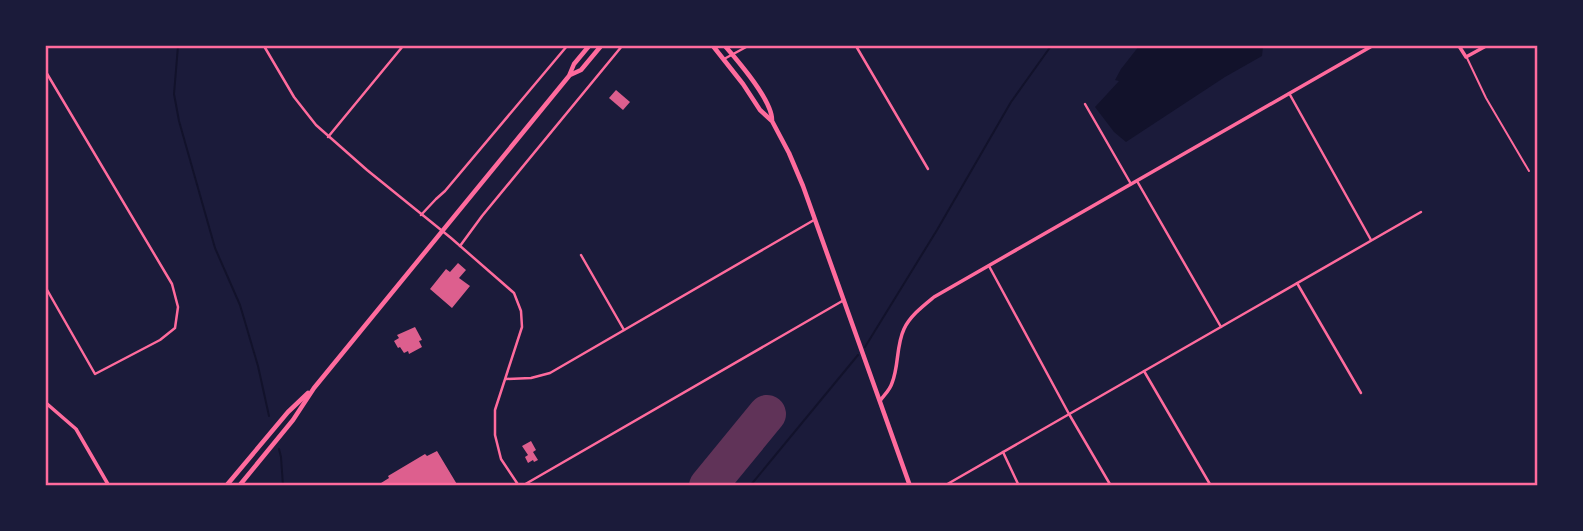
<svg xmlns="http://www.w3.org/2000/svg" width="1583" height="531" font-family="Figtree,sans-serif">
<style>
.water{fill:#12122b}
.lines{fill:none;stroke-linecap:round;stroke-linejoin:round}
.stream{stroke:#12122b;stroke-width:2}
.runway{stroke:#603358;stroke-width:38}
.building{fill:#dd5f8e}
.service{stroke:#ff6b9d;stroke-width:2}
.minor{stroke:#ff6b9d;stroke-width:2.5}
.tertiary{stroke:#ff6b9d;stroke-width:3.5}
.primary{stroke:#ff6b9d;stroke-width:4.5}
.neatline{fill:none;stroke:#ff6b9d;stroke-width:2.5}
</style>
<rect width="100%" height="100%" fill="#1b1b3a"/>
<polygon class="water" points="1139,46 1262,46 1263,47 1262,56 1225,77 1126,142 1114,132 1095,107 1119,81 1115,80 1121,69"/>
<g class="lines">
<g class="stream">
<polyline points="178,46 174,94 179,121 215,248 240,305 258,366 269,416"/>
<polyline points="865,347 937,230 1011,102 1051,46"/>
<polyline points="279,449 281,457 283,486"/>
<polyline points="750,486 858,355"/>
</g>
<polyline class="runway" points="708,486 767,414"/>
</g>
<g class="building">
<polygon points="616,90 630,102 623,110 609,98"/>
<polygon points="458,263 466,270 459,278 470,286 452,308 430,289 446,269 450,272"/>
<polygon points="415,327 422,340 419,341 422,347 409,354 408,351 404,353 400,347 398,348 394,341 399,338 397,335"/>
<polygon points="531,441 536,450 533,452 538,460 534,462 533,460 528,463 525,457 528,455 522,446"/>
<polygon points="437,451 458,486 383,486 381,483 389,478 388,476 425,454 427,456"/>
</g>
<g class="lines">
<polyline class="service" points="1467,58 1486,98 1529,171"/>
<g class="minor">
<polyline points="264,46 294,97 316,125 367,170 451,238 514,293 521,311 522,327 495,410 495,435 501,459 519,486"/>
<polyline points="856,46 928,169"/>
<polyline points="724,59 748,46"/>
<polyline points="46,72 172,284 178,307 175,328 160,340 95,374 46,288"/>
<polyline points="1289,93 1371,240"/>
<polyline points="1085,104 1131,184"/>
<polyline points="328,137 403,46"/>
<polyline points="1137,181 1221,327"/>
<polyline points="421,215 436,199 445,191 567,46"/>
<polyline points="460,246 482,216 622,46"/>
<polyline points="581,255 624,330"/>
<polyline points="989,266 1069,414 1111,486"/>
<polyline points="1297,283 1361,393"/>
<polyline points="1144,371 1211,486"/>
<polyline points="506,379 531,378 550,373 814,220"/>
<polyline points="1003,452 1019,486"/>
<polyline points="522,486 844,300"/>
<polyline points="944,486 1421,212"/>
</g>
<g class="tertiary">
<polyline points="1459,46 1466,57 1486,46"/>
<path d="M 880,401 C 884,395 890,390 892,383 C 899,366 896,346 904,329 C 910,316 923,306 934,297 L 1372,46"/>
<polyline points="46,403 76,429 109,486"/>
</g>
<g class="primary">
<polyline points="713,46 743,84 760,110 772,121 789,153 803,186 910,486"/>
<path d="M 725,46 C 738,61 772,100 772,120"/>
<polyline points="570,75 581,70 601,46"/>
<polyline points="226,486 288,412 308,393"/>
<polyline points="239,486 293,420 314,388 569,76 574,64 589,46"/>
</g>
</g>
<rect width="1583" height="531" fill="none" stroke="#1b1b3a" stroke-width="94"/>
<rect x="47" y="47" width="1489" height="437" class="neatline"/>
</svg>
